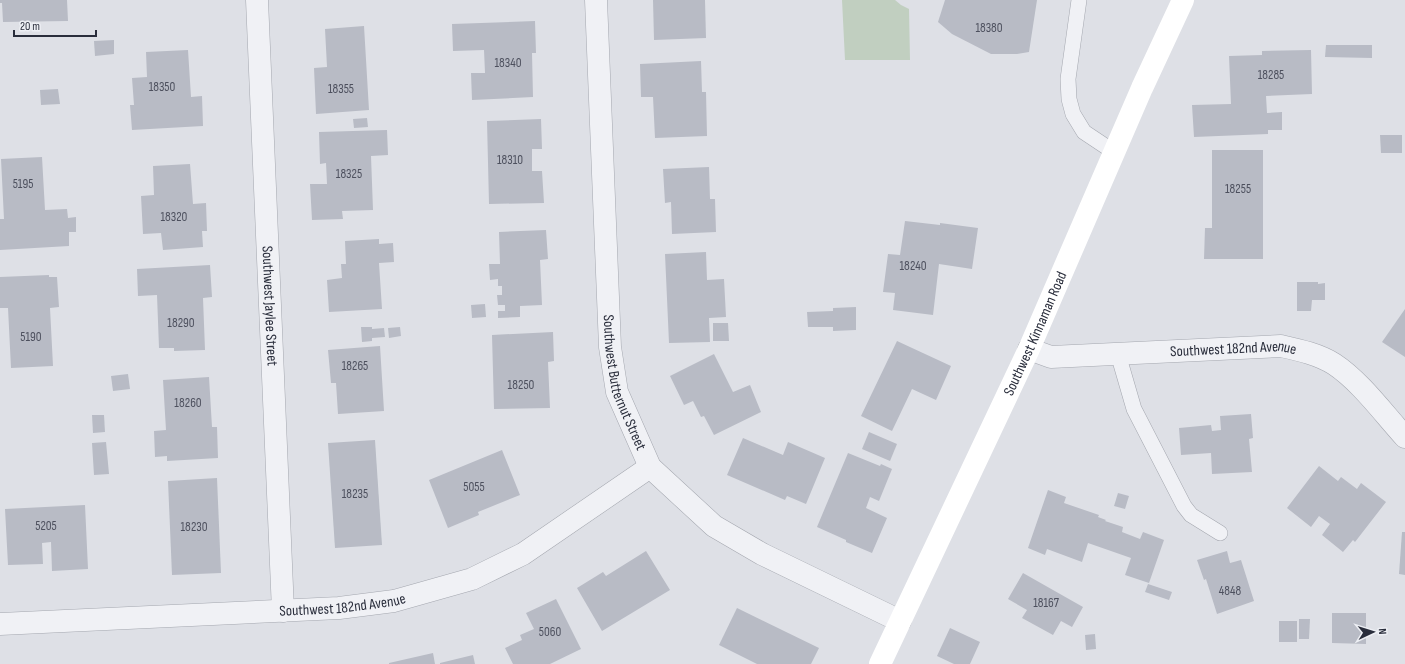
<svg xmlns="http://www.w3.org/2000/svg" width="1405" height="664" font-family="'Sofia Sans Condensed',sans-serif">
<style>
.green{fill:#c1cfc0}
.building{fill:#b8bbc5}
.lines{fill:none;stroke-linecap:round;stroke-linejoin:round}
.service-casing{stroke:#a4a7af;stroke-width:16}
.minor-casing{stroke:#a4a7af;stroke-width:23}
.service{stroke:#f0f1f5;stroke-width:15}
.minor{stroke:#f0f1f5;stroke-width:22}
.secondary{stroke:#fff;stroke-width:22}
.labels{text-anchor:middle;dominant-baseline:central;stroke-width:4;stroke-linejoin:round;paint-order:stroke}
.number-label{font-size:13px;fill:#4d505e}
.street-label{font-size:15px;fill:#292d3b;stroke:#edeff4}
</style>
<rect width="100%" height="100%" fill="#dee0e6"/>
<polygon class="green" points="842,0 895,0 901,5 909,9 910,60 845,60"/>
<g class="building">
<polygon points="0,0 67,0 68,21 3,22 2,3 0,3"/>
<polygon points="653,0 705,0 706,38 654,40"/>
<polygon points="945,0 1037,0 1029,52 1017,54 991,54 952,34 938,22"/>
<polygon points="535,21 536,53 532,53 533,97 472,100 471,73 485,73 484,50 453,51 452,24"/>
<polygon points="364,26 369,110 316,114 314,68 327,67 325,29"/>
<polygon points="114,40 114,54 95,56 94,41"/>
<polygon points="1326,45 1372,45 1372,58 1325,57"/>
<polygon points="188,50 191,97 202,96 203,126 132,130 130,105 134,105 132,78 147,77 146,52"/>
<polygon points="1311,50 1312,94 1266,96 1267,113 1282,112 1282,130 1268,130 1268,134 1194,137 1192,105 1231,104 1229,56 1262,55 1262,51"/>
<polygon points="701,61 702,92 706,92 707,136 655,138 653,97 641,97 640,64"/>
<polygon points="58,89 60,104 41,105 40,90"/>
<polygon points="367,118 368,127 354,128 353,119"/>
<polygon points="541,119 542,149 532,149 532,171 542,171 544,203 489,204 487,121"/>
<polygon points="387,130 388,155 371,156 373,210 342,211 343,219 312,220 310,184 327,184 326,163 320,164 319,132"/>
<polygon points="1380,135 1402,135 1402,153 1381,153"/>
<polygon points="1212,150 1263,150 1263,259 1204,259 1205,228 1212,228"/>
<polygon points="42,157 45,210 67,209 68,218 76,217 76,232 69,232 69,246 0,250 0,219 4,219 1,159"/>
<polygon points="190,164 193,204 206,203 207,231 202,231 203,247 163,250 161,233 143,234 141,196 154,195 153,166"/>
<polygon points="709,167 710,199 715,199 716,232 672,234 671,202 665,203 663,169"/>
<polygon points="905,221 940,225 940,223 978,228 972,269 939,264 933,315 893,310 895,293 883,292 888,254 900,255"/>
<polygon points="546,230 548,259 540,260 542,305 520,306 520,317 498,318 498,311 505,311 505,305 498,305 497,295 502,295 502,286 498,286 498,279 490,280 489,264 500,264 499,232"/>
<polygon points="379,239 379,244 393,243 394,262 379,263 382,309 329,312 327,280 342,278 341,264 346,264 345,241"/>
<polygon points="706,252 707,280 724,279 726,317 709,318 710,342 669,343 665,254"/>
<polygon points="210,265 212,297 203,298 205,350 174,351 174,348 159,348 157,295 138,296 137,269"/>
<polygon points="49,275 49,277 57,277 59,307 50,308 53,366 11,368 8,308 0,308 0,277"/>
<polygon points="1297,282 1318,282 1318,284 1325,283 1325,300 1312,300 1311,311 1297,311"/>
<polygon points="485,304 486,317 472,318 471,305"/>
<polygon points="856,307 856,330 833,331 833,327 808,327 807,312 833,311 833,308"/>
<polygon points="1405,309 1405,357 1382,342"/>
<polygon points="713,323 728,323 729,341 713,341"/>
<polygon points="361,327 372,327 372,329 384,328 385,337 372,338 372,341 362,342"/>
<polygon points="400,327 401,336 389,338 388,328"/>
<polygon points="553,332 554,361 548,362 550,408 494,409 492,335"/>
<polygon points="897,341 951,366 936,400 912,389 892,431 861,416"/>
<polygon points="380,346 384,411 338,414 336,383 331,383 328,350"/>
<polygon points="714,354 733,392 750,385 761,412 714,435 704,416 701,417 693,401 684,405 670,376"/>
<polygon points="128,374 130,389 113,391 111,376"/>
<polygon points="209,377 212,427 217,427 218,458 167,461 167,456 155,457 154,431 166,430 163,380"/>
<polygon points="1251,414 1253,438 1249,439 1252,472 1212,474 1211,453 1181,455 1179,428 1211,425 1212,431 1221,430 1220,416"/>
<polygon points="92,415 104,415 105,432 93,433"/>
<polygon points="869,432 897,444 890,461 862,449"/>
<polygon points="743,438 783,455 788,442 825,458 806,504 787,496 785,500 727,475"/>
<polygon points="375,440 382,545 335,548 328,443"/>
<polygon points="106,442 109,474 94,475 92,443"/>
<polygon points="502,450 520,495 478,512 479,515 448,528 429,480"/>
<polygon points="848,453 880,466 881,464 892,469 879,501 870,497 866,508 887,518 872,553 846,542 846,540 817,527"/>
<polygon points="1319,466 1338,481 1341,477 1357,489 1361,483 1386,502 1355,542 1353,540 1343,552 1322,535 1330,524 1319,516 1311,527 1287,508"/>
<polygon points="217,478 221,573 172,575 168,481"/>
<polygon points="1048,490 1066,497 1064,503 1099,515 1098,517 1106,520 1105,521 1123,527 1122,532 1140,539 1143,532 1164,540 1149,583 1125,575 1131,558 1088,543 1082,562 1047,549 1045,555 1028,548"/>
<polygon points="1118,493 1129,496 1125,509 1114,506"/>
<polygon points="85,505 88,569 52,571 51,542 42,543 43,564 8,565 5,509"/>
<polygon points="1402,532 1405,532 1405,575 1399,574"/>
<polygon points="646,551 670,590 602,631 577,588 603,572 606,576"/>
<polygon points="1227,551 1230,563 1241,560 1254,601 1217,614 1206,579 1204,580 1197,560"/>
<polygon points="1023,573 1083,607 1072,627 1061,621 1053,635 1022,618 1027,610 1008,599"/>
<polygon points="1148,584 1172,592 1169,600 1145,592"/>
<polygon points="556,599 581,649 550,664 513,664 505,648 522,640 520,635 534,629 526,613"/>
<polygon points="737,608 819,648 811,664 757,664 719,645"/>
<polygon points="1332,613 1366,613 1366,644 1332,643"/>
<polygon points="1299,619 1310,619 1309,639 1299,639"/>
<rect x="1279" y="621" width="18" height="21"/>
<polygon points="950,628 980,642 970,664 954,664 937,656"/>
<polygon points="1095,634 1096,649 1086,650 1085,635"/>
<polygon points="433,653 435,664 389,664 389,663"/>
<polygon points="473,655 475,664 440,664 440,663"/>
</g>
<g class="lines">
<g class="service-casing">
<g id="service">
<polyline points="1079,0 1068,79 1069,99 1073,114 1084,132 1114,152"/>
<polyline points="1118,354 1134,409 1184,506 1191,515 1220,533"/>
</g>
</g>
<g class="minor-casing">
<g id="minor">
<path id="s1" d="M 257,0 L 283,611"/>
<path id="s2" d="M 596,0 L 610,347 L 617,392 L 650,467 L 714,526 L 762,554 L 900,621"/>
<path id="s3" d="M 1029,349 L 1051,357 L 1281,346 C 1299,350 1318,354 1334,364 C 1360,381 1384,414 1405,437"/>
<path id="s4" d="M 0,624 L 339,608 L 394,601 L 472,579 L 523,554 L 650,467"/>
</g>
</g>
<use href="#service" class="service"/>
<use href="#minor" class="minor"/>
<path class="secondary" id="s5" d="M 880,664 L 1029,349 L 1142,88 L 1183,0"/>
</g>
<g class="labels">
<g class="number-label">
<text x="989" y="28">18380</text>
<text x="508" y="63">18340</text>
<text x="1271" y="75">18285</text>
<text x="162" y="87">18350</text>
<text x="341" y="89">18355</text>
<text x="510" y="160">18310</text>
<text x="349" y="174">18325</text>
<text x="23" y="184">5195</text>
<text x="1238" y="189">18255</text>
<text x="174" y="217">18320</text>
<text x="913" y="266">18240</text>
<text x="181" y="323">18290</text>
<text x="31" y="337">5190</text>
<text x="355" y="366">18265</text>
<text x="521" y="385">18250</text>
<text x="188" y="403">18260</text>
<text x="474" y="487">5055</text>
<text x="355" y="494">18235</text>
<text x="46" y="526">5205</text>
<text x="194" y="527">18230</text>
<text x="1230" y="591">4848</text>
<text x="1046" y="603">18167</text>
<text x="550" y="632">5060</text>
</g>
<g class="street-label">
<text stroke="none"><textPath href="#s1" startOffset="306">Southwest Jaylee Street</textPath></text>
<text stroke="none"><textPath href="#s5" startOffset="365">Southwest Kinnaman Road</textPath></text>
<text stroke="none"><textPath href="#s3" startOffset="206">Southwest 182nd Avenue</textPath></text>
<text stroke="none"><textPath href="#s2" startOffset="385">Southwest Butternut Street</textPath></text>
<text stroke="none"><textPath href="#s4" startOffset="343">Southwest 182nd Avenue</textPath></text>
</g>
</g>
<g transform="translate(1373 632) rotate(86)" stroke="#edeff4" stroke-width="3" paint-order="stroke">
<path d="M0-3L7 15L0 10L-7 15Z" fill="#292d3b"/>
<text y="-6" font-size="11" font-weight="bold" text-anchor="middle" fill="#292d3b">N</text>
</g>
<path d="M14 30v6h82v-6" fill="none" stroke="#292d3b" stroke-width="2"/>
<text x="20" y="30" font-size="12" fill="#292d3b" stroke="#edeff4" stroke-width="3" paint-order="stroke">20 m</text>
</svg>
